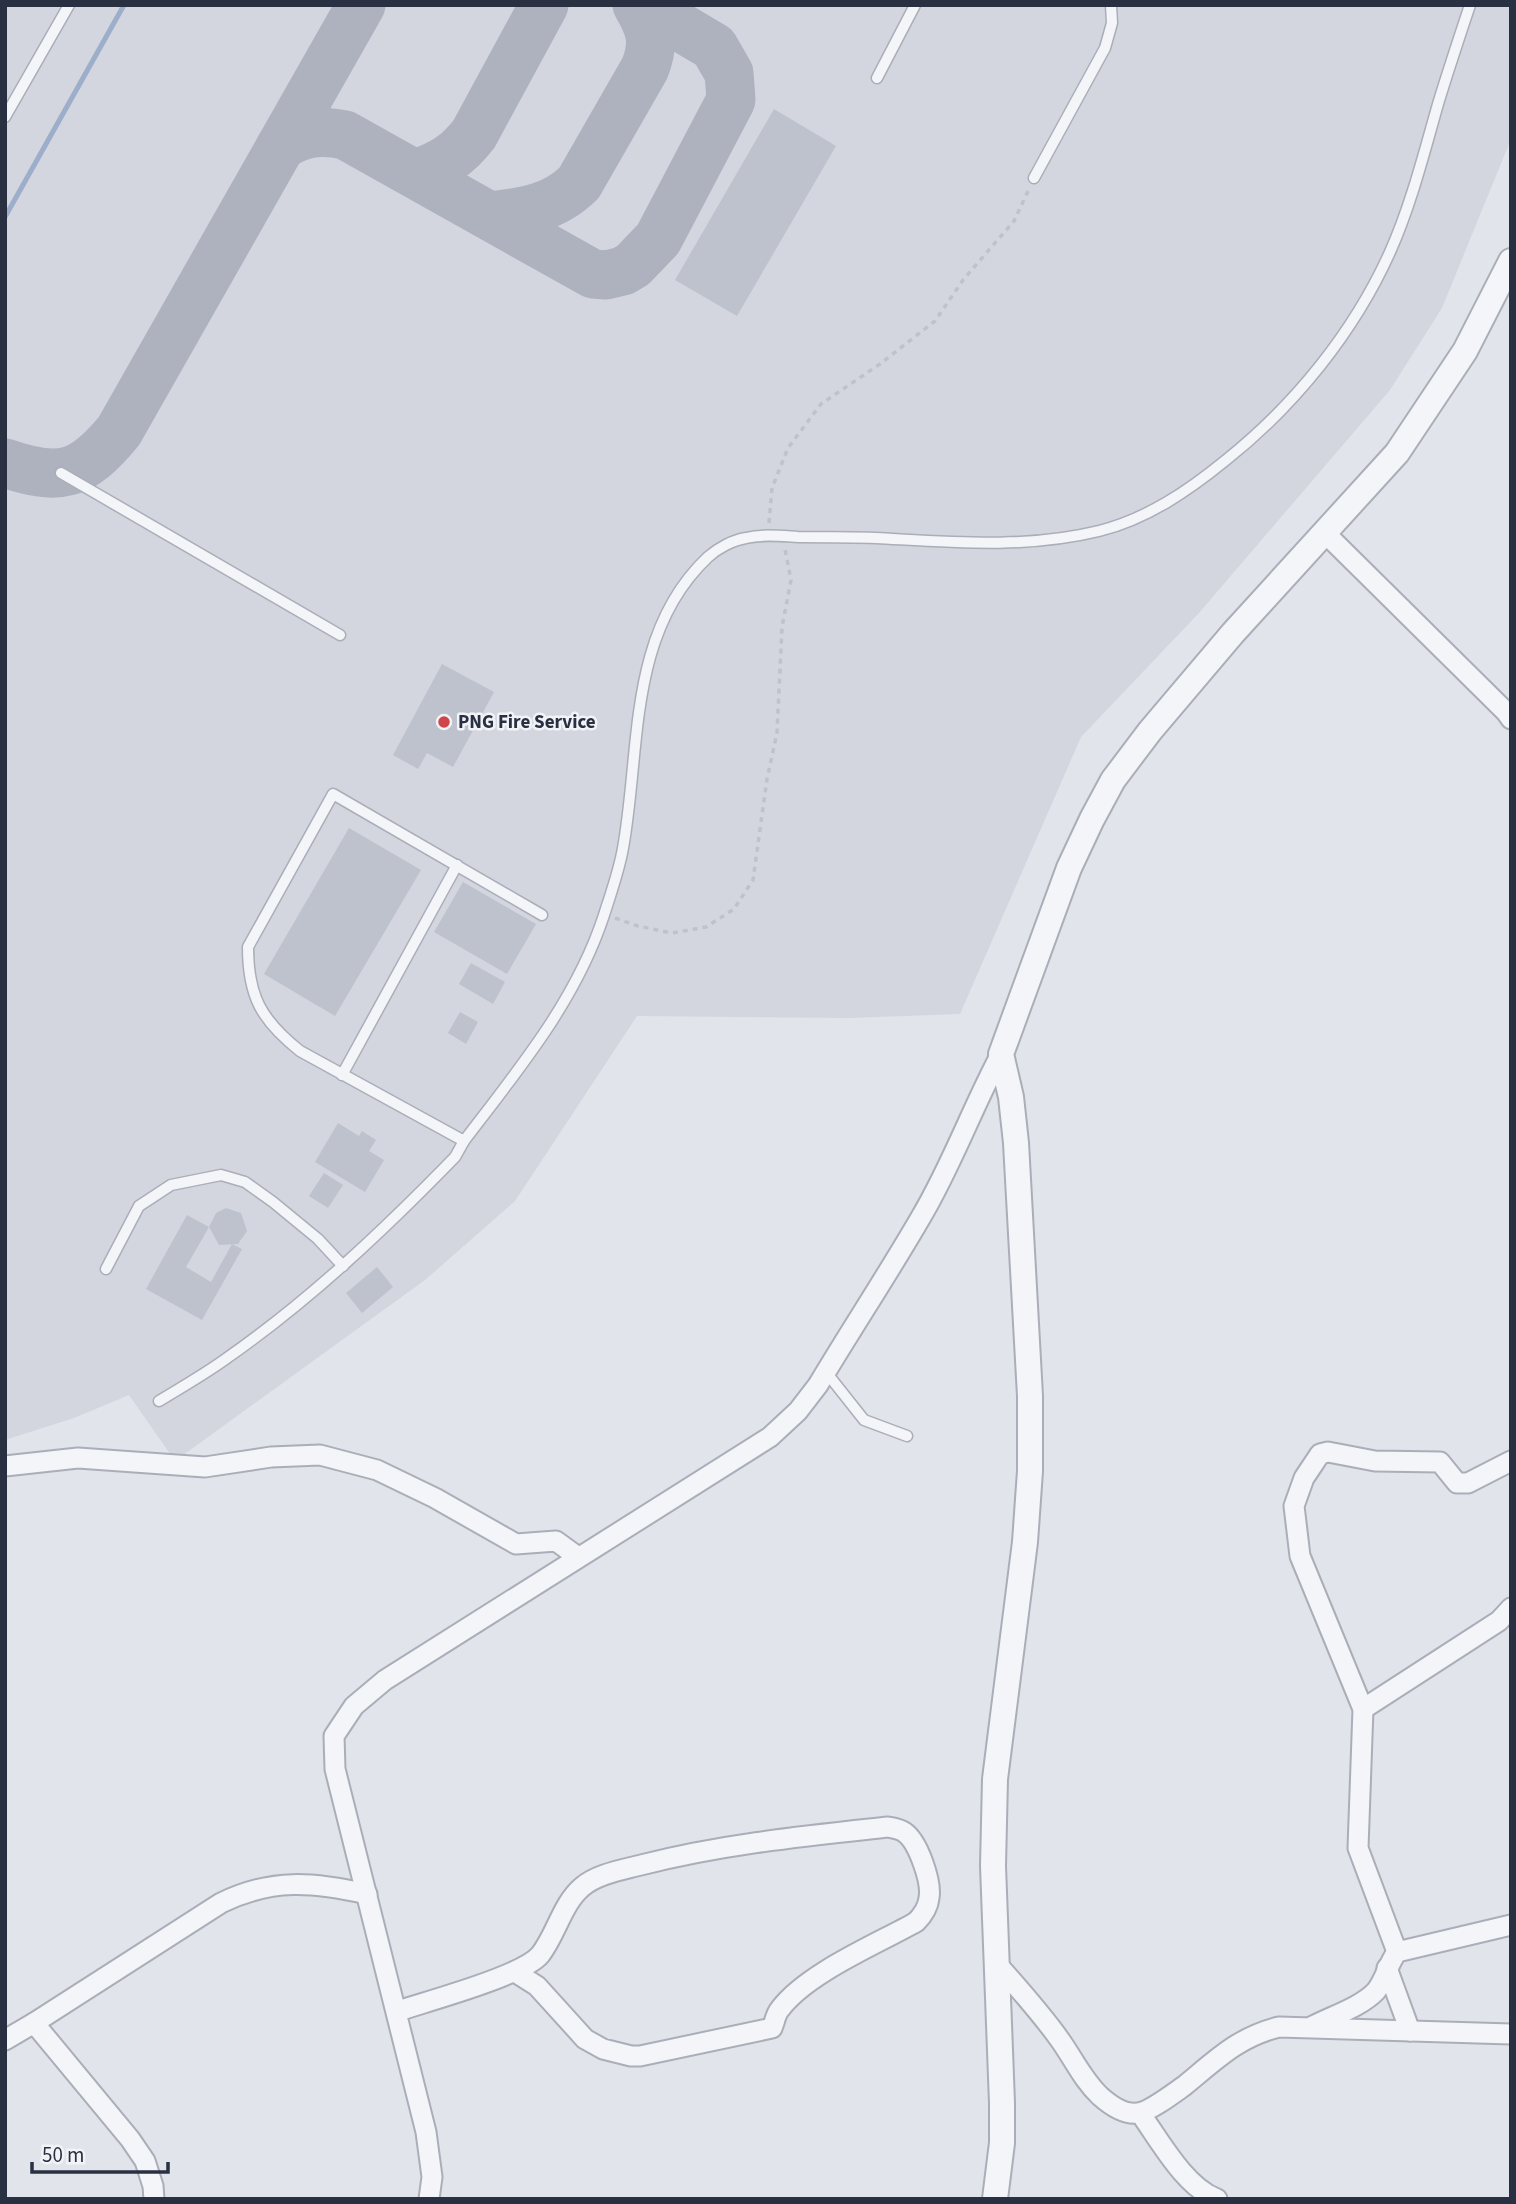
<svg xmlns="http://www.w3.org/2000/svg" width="1516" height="2204" font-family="'Source Sans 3',sans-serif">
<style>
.built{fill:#d3d6df}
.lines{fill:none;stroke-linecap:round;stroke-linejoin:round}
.stream{stroke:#9caeca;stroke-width:5}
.taxiway{stroke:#aeb2bf;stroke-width:49}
.building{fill:#bec2cd}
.service-casing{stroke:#aaaeb8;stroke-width:13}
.minor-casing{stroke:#aaaeb8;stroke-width:23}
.tertiary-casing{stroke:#aaaeb8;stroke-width:28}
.path{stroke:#bfc2c9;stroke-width:3.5;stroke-dasharray:5 5;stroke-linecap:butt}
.service{stroke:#f4f5f8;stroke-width:10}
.minor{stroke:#f4f5f8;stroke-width:19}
.tertiary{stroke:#f4f5f8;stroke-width:24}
.poi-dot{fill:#cf454c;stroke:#f1f3f7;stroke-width:2.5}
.labels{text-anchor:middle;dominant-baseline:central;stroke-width:5;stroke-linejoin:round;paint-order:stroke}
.poi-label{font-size:19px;font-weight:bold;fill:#293042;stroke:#f1f3f7;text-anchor:start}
</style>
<rect width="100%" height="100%" fill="#e1e4ea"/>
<polygon class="built" points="5,5 1511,5 1511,139 1442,308 1390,390 1199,613 1081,737 960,1014 849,1018 637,1016 515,1201 425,1280 175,1461 129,1395 74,1418 5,1440"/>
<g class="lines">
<polyline class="stream" points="5,217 124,5"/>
<g class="taxiway">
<path d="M 281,146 C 302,132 320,130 345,135 L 593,274 L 606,275 L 623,271 L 633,265 L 658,239 L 731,100 L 729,73 L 714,47 L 643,5"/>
<path d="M 416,174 C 443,164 457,156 474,134 L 544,5"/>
<path d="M 491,216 C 524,212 554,208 579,183 L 645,68 C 655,42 651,29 637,5"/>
<path d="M 5,463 C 60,482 82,476 119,431 L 361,5"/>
</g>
</g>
<g class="building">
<polygon points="774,109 836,146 737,316 675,280"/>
<polygon points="442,664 494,692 453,767 427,753 418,769 393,755"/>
<polygon points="349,828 421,870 335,1016 264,974"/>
<polygon points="463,882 536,924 507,974 434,932"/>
<polygon points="471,963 505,982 493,1004 459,984"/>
<polygon points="460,1012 478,1022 466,1044 448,1033"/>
<polygon points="338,1123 359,1136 362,1131 376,1140 369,1151 384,1160 365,1192 315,1162"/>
<polygon points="324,1173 343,1185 328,1208 309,1196"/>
<polygon points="226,1208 241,1213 247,1231 238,1244 219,1245 209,1227 216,1213"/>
<polygon points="187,1215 209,1227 186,1267 211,1282 232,1244 242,1249 202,1320 146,1289"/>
<polygon points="377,1267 393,1287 362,1313 346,1293"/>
</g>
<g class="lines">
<g class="service-casing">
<g id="service">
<polyline points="877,78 915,5"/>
<polyline points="5,117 69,5"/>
<polyline points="1034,178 1105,48 1112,23 1111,5"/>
<polyline points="61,473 340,635"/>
<polyline points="342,1075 457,865"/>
<path d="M 464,1141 L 300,1051 C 261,1020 248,996 248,947 L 333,794 L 542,915"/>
<polyline points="106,1269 139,1206 171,1185 221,1175 245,1182 273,1202 318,1239 343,1266"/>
<polyline points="826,1372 864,1420 907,1436"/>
<path d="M 159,1401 C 182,1387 205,1374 227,1358 C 310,1300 384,1230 455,1157 L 464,1141 C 518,1070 576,1001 604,915 C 611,893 619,871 623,848 C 641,749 627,633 708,557 C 718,548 733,540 746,538 C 763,534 781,536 798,537 C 824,537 850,537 876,538 C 951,542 1025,549 1099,531 C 1147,519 1188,491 1226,460 C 1295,405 1354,332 1390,252 C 1411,205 1424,153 1438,104 C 1448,71 1459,38 1470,5"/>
</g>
</g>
<g class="minor-casing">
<g id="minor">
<polyline points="1324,532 1506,712 1511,719"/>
<polyline points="5,1466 78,1458 205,1467 271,1457 320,1455 377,1470 435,1498 516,1544 556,1541 578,1557"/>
<polyline points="1363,1709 1499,1621 1511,1608"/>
<polyline points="1397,1952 1358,1848 1363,1709 1300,1556 1294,1506 1304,1478 1320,1454 1328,1452 1375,1461 1440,1462 1457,1483 1468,1483 1511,1461"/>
<path d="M 998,1965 C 1019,1989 1041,2013 1060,2040 C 1073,2058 1083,2080 1100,2096 C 1110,2105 1124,2115 1138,2113 C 1149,2112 1174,2093 1184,2086 C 1216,2060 1238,2037 1279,2027 L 1511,2034"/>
<polyline points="1387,1968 1410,2031"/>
<path d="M 398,2011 C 428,2001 522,1976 540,1955 C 556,1935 562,1904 582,1887 C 597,1874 622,1870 641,1865 C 723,1844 805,1836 888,1827 C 893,1828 900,1829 904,1832 C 918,1841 932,1882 929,1898 C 928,1908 923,1915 916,1922 C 877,1944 807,1973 780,2009 C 775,2015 775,2022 772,2028 L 640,2056 L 631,2056 L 603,2049 L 585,2039 L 537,1986 L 515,1972"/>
<path d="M 34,2023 L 221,1903 C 272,1878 313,1882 367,1894"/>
<path d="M 1313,2026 C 1332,2016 1361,2007 1376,1991 C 1385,1980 1388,1964 1397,1952 L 1511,1925"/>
<polyline points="5,2040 34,2023 130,2139 145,2161 153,2186 154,2199"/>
<path d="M 1140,2113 C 1160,2141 1185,2187 1217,2199"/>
<path d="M 429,2199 L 432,2177 L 426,2132 L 335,1769 L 334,1736 L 354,1706 L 385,1680 L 770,1437 L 798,1411 L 818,1385 C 852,1328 888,1274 921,1217 C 952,1165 972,1108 1001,1054"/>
</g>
</g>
<g class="tertiary-casing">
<polyline id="tertiary" points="995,2199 1002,2143 1002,2103 993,1866 995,1779 1025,1542 1030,1471 1030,1396 1016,1143 1011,1097 1001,1054 1069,868 1092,819 1113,780 1150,731 1233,633 1397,453 1465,351 1511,261"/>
</g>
<g class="path">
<polyline points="769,523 772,488 788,448 821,404 880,364 935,321 963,280 1014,221 1029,189"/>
<polyline points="615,918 638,926 672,933 706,927 734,909 753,880 767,779 777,733 782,627 791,580 785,549"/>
</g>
<use href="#service" class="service"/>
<use href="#minor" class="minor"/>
<use href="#tertiary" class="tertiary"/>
</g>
<circle class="poi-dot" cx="444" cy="722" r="7"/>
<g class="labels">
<g class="poi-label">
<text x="458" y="722">PNG Fire Service</text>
</g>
</g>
<rect width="1516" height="2204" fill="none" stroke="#293042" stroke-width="14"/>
<path d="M32 2162v10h136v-10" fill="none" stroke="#293042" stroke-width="3.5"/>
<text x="42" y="2162" font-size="21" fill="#293042" stroke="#f1f3f7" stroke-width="5" paint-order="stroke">50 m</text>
</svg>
